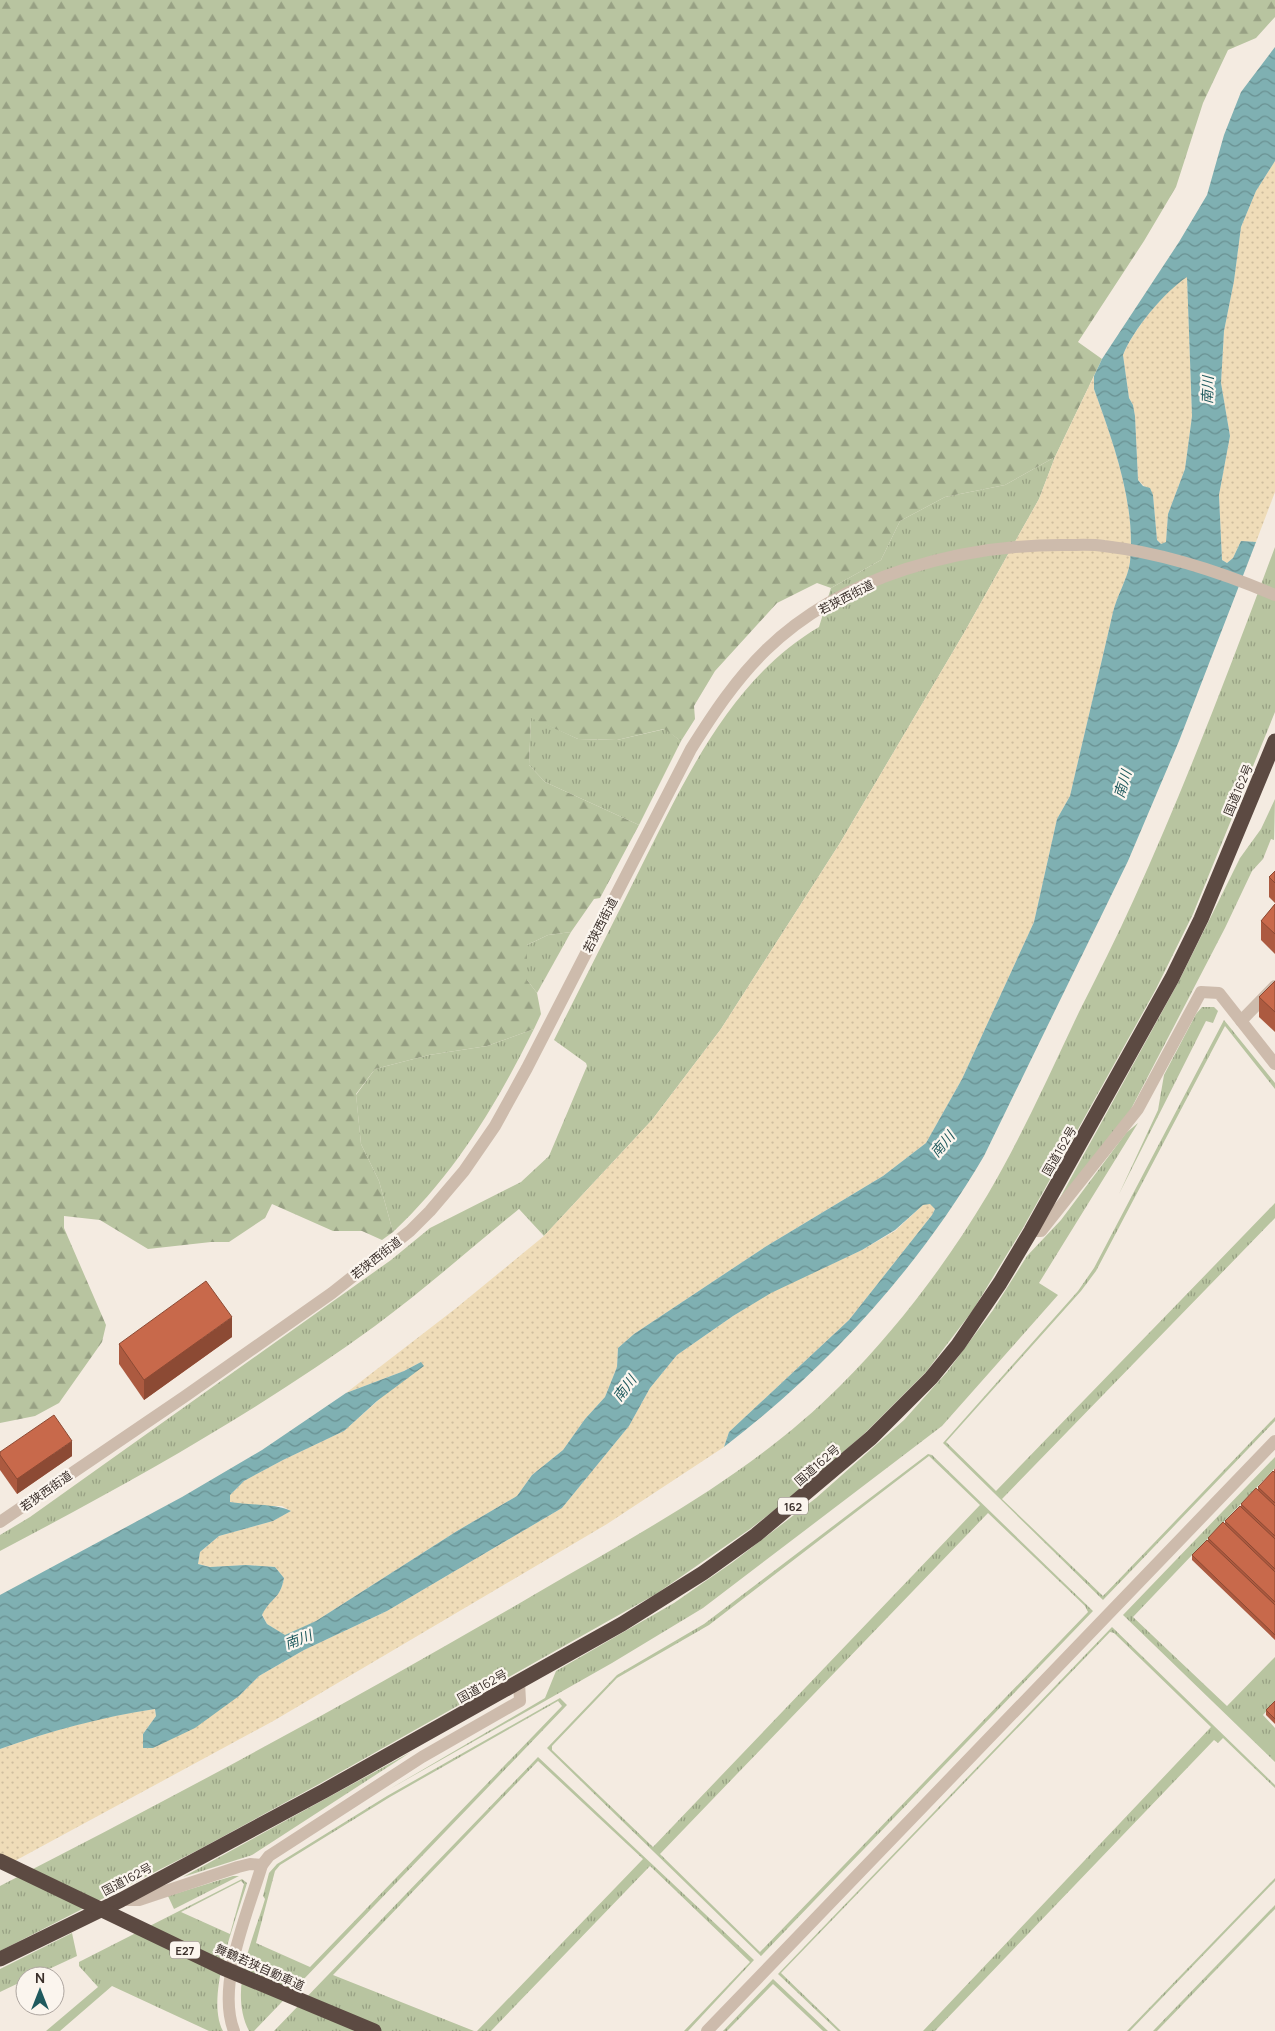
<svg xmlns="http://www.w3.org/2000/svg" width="1275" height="2031" font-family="Manrope,'Noto Sans JP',sans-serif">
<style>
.grass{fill:url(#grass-tufts);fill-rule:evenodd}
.forest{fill:url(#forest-firs)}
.sand{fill:url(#sand-dots)}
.water{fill:url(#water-waves);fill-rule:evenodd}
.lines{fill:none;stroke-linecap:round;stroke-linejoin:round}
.minor{stroke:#cdbbac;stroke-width:12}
.highway{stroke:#5c4a42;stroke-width:15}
.highway-bridge{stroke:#5c4a42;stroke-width:15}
.wall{fill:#ac5a40}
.shaded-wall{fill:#8c4a34}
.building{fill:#c8694b;stroke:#8c4a34}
.labels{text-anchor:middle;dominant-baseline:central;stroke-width:4.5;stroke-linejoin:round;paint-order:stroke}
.shield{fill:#fbf5ee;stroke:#756b66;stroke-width:1}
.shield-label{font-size:11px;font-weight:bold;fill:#3b302b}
.street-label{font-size:12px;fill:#3b302b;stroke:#fbf5ee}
.water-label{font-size:14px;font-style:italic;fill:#1f5a5e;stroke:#fbf5ee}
</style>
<defs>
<pattern id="grass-tufts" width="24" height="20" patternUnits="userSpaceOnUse" patternTransform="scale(1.25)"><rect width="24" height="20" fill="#b8c4a0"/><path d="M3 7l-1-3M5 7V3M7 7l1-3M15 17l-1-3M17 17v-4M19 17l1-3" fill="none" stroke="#97a083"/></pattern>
<pattern id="forest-firs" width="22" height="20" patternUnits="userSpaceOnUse" patternTransform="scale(1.25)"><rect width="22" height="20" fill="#b8c4a0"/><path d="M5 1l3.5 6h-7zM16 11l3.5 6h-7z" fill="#97a083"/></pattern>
<pattern id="sand-dots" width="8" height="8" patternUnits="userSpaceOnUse" patternTransform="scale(1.25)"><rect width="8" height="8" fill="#efdcb8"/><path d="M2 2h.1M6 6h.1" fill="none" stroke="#cebd9e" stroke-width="1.8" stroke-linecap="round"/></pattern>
<pattern id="water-waves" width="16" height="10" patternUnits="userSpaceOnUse" patternTransform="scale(1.25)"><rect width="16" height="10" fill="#7fb0b2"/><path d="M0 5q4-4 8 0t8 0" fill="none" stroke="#699091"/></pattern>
</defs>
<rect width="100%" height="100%" fill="#f4ebe1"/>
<g class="grass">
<path d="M 1055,457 L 1039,499 L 964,633 L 840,843 L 721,1029 L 652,1120 L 544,1236 L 519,1209 C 471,1248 425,1289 375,1326 C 257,1412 129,1483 0,1551 L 0,1535 L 30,1517 L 391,1260 L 430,1228 L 521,1182 L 549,1156 L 587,1066 L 586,1063 L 554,1040 C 582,984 611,927 639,871 C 684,782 729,680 819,627 L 831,588 L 881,560 L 900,521 L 945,497 L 1005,485 Z"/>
<path d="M 1275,547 L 1275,712 L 1193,914 L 1156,989 L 1023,1228 L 973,1310 L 926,1372 L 865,1433 L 790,1498 L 750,1529 L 656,1594 L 321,1783 L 200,1849 L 0,1951 L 0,1886 C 182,1793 361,1696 537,1593 C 643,1531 752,1474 840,1386 C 897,1329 947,1263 988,1194 C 1022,1136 1050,1073 1079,1012 C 1098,974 1117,937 1134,899 C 1186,784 1231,666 1275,547 Z"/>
<polygon points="531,717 578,739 617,740 665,729 681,741 639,825 545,782 529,765"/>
<polygon points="1275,799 1274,840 1271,839 1263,859 1252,871 1225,928 1130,1111 1055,1207 1179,981 1240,858 1261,829"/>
<polygon points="571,932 537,993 527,980 527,945 548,935"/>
<polygon points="1202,1007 1214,1007 1218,1011 1213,1023 1206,1021 1119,1194 1158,1110 1164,1075 1196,1014"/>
<polygon points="1224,1020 1275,1083 1275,1089 1225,1026 1096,1271 1081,1291 946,1442 996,1491 1275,1203 1275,1218 1002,1499 1103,1596 1275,1417 1275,1421 1103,1600 943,1443 1078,1291 1094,1268"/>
<path d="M 534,1029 C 496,1105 455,1174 393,1232 L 379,1181 L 361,1144 L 356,1095 L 375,1069 L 429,1055 L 487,1046 Z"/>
<polygon points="1138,1123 1039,1283 1058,1295 942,1426 703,1608 612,1663 388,1790 545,1698 556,1671 674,1603 733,1562 816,1498 904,1420 947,1372 993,1310 1027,1256 1061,1220 1126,1133"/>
<path d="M 928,1454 L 932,1455 L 1093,1611 L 761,1956 L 547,1748 L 617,1675 L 704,1624 ZM 929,1456 L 980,1505 L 653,1847 L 552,1750 L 552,1746 L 617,1678 L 709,1625 ZM 988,1513 L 1085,1606 L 1088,1612 L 760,1952 L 660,1854 Z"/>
<polygon points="1275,1457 1275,1468 1133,1617 1227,1706 1275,1657 1275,1702 1263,1715 1275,1728 1275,1762 1123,1615"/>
<polygon points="1112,1627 1275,1785 1275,1788 1223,1738 1218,1743 1214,1740 935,2031 923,2031 1211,1727 1114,1633 1110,1632 781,1973 841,2031 838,2031 778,1974"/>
<path d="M 560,1698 L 567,1705 L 254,2031 L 249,2031 C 228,1990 253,1940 265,1899 L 263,1896 L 269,1873 L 277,1864 L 387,1796 ZM 558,1701 L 562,1706 L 310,1967 L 256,1943 L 275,1871 L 280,1865 L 390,1797 Z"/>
<polygon points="411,1752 252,1855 183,1877"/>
<polygon points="538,1757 754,1960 688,2031 684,2031 750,1962 650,1866 491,2031 477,2031 643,1859 538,1761 333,1975 474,2031 274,2031"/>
<polygon points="233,1876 239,1876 174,1909 168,1896"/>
<polygon points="1275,1878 1275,1881 1130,2031 1127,2031"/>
<path d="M 242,1879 L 247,1883 C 236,1921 205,1995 223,2031 L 209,2031 L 112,1986 L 60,2031 L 46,2031 L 98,1987 L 79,1966 L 79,1962 ZM 241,1881 L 244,1884 L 230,1934 L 181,1912 Z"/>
<polygon points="1275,1905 1275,1909 1157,2031 1153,2031"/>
<polygon points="72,1933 77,1956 34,1976 25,1976 25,1980 0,1992 0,1969"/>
<polygon points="773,1979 828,2031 823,2031 773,1984 727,2031 723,2031"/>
</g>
<polygon class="forest" points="0,0 1275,0 1275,17 1256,38 1228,50 1203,103 1176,187 1144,241 1078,342 1102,359 1055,457 1005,485 945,497 900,521 881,560 831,588 817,583 777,603 715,671 694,706 695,719 681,741 664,729 617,740 578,739 531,718 529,765 545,782 639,825 600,898 594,899 571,932 548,935 527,945 527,980 537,993 541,1014 534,1029 487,1046 429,1055 375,1069 356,1094 361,1144 379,1181 393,1232 382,1240 362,1231 333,1231 272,1204 265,1218 229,1242 211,1242 148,1249 100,1220 64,1216 64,1228 106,1325 102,1342 59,1403 35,1416 0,1423"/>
<g class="sand">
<polygon points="1275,161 1275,492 1256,542 1241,541 1233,558 1227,563 1222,560 1219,495 1230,436 1221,383 1224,331 1234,281 1241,227 1256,191"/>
<path d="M 1187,276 L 1192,416 L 1185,469 L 1168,514 L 1166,543 L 1161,544 L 1157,540 L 1153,495 L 1138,480 L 1135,416 L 1133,405 L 1129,398 L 1123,355 C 1134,329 1164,292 1187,276 Z"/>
<path d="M 1094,376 L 1094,389 C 1113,442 1136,504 1130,562 C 1128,578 1117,595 1113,612 C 1099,673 1084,735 1070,796 L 1057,819 L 1034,922 L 962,1079 L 926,1143 L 883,1176 L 765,1247 L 634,1334 L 618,1348 L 617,1367 L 605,1397 L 585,1419 L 563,1450 L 532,1475 L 517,1496 L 457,1531 L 316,1621 L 285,1636 L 267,1624 L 262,1614 C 271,1597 280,1600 284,1578 L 275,1567 L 246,1565 L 211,1567 L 198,1564 L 200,1552 L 219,1536 L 273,1521 L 291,1511 L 282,1506 L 253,1506 L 230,1502 L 230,1495 L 244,1481 L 283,1460 L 344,1431 L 421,1362 L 404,1371 L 346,1393 L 455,1309 L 544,1236 L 652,1120 L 721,1029 L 840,843 L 964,633 L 1039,499 L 1055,457 Z"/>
<path d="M 924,1204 L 931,1204 L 935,1209 L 932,1215 L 849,1320 L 729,1432 L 724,1447 L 607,1524 L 275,1720 L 0,1869 L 0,1749 C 50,1731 102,1716 155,1709 L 156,1716 L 143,1734 L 239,1696 L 259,1676 L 304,1650 L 387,1611 L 562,1508 L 629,1426 L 650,1388 L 677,1355 L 733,1316 L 771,1292 L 862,1250 L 895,1231 Z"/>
</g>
<path class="water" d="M 1275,47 L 1275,161 L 1256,191 L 1241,227 L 1234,281 L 1224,331 L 1221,383 L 1230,436 L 1219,495 L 1222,560 L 1227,563 L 1233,558 L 1241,541 L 1256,542 L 1179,741 L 1128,861 L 984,1156 C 917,1270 828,1367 724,1447 L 729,1432 L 849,1320 L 932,1215 L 935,1209 L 930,1204 L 923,1205 L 895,1230 L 862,1250 L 771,1293 L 733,1316 L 677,1355 L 650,1388 L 629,1426 L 562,1508 L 387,1611 L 304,1650 L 259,1676 L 239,1696 L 195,1728 L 153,1748 L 143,1748 L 143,1734 L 156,1716 L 155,1709 C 102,1717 50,1731 0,1749 L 0,1595 L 182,1497 L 262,1450 L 346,1393 L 404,1371 L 421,1362 L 424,1366 L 377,1401 L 344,1431 L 283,1460 L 244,1481 L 230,1495 L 230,1502 C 248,1505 278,1504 291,1511 L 273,1521 L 219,1536 L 200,1552 L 198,1564 L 210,1567 L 246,1565 L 275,1567 L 284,1578 C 280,1600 271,1597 262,1615 L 267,1624 L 285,1635 L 316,1621 L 457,1531 L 517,1496 L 532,1475 L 563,1450 L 585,1419 L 605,1397 L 617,1367 L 618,1348 L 634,1334 L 765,1247 L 883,1176 L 926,1143 L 962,1079 L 1034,922 L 1057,819 L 1070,796 C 1084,735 1099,673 1113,612 C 1117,595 1128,578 1130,562 C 1136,504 1113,442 1094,389 L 1094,376 L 1102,359 L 1179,242 L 1207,195 L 1224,135 L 1241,92 ZM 1187,277 L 1192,416 L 1185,469 L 1168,514 L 1166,542 L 1161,544 L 1157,540 L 1153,495 L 1150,488 L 1143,486 L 1138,480 L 1135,416 L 1133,405 L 1129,398 L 1123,355 C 1133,330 1164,292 1187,277 Z"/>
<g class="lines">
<g class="minor">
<polyline points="1241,1021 1275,986"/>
<polyline points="1031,1231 1041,1231 1138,1109 1201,992 1219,993 1275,1064"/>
<path d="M 0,1522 L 184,1397 L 332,1293 L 410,1231 L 430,1211 L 464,1171 L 495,1126 L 527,1068 L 691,749 C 713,714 736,679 766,650 C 843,575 962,544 1067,545 C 1079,545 1092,544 1104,546 C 1163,553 1221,572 1275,595"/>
<polyline points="121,1900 139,1900 238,1867 250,1864 262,1865"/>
<path d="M 234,2031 C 216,1985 248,1912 262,1865 L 269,1856 L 422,1757 L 520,1701 L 519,1682"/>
<polyline points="707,2031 1275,1441"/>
</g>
<polyline class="highway" points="0,1959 121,1900 324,1791 622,1624 703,1573 756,1535 871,1438 931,1378 958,1345 1000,1283 1031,1231 1172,978 1201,919 1275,741"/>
<polyline class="highway-bridge" points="0,1861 223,1968 374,2031"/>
</g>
<g class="wall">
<polygon points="1275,871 1275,903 1269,897 1269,877"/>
<polygon points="1275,904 1275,954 1261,940 1261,921"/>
<polygon points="1275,981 1275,1032 1259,1017 1259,997"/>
<polygon points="232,1337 144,1400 119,1364 119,1344"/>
<polygon points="0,1452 72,1456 17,1494 0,1470"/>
<polygon points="1275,1468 1275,1640 1192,1560 1192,1555 1208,1541 1208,1538 1225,1524 1225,1521 1241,1506 1241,1504 1258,1490 1258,1487 1274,1472 1274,1470"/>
<polygon points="1275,1701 1275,1724 1266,1715 1266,1710"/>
</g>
<g class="shaded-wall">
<polygon points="232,1317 232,1337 144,1400 144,1380"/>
<polygon points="72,1441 72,1456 17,1494 17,1479"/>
</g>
<g class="building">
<polygon points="1275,871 1275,883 1269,877"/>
<polygon points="1275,904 1275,934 1261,921"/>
<polygon points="1275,981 1275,1012 1259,997"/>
<polygon points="206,1281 232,1317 144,1380 119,1344"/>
<polygon points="54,1415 72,1441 17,1479 0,1455 0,1452"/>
<polygon points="1273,1471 1275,1473 1275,1503 1258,1487"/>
<polygon points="1256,1488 1275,1506 1275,1536 1241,1504"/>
<polygon points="1240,1506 1275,1539 1275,1569 1225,1521"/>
<polygon points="1223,1522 1275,1572 1275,1602 1208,1538"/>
<polygon points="1207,1540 1275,1605 1275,1635 1192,1555"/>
<polygon points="1275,1701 1275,1719 1266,1710"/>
</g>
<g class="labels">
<g class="shield">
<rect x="778" y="1497.5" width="30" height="17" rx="4"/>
<rect x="170" y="1941.5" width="30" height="17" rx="4"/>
</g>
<g class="shield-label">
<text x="793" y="1506">162</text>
<text x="185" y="1950">E27</text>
</g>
<g class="street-label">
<text transform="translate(846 597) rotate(-27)">若狭西街道</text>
<text transform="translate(1238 790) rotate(-67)">国道162号</text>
<text transform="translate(600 925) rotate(-63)">若狭西街道</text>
<text transform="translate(1059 1151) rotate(-60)">国道162号</text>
<text transform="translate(376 1258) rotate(-38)">若狭西街道</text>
<text transform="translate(817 1465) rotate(-41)">国道162号</text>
<text transform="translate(46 1491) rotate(-35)">若狭西街道</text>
<text transform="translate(482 1686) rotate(-29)">国道162号</text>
<text transform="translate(127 1879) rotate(-28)">国道162号</text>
<text transform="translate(260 1967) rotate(24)">舞鶴若狭自動車道</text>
</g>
<g class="water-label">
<text transform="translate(1207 390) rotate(-88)">南川</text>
<text transform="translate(1122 784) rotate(-73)">南川</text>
<text transform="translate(942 1144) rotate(-50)">南川</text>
<text transform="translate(624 1388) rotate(-53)">南川</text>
<text transform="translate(298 1639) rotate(-21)">南川</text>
</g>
</g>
<g transform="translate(40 1991)"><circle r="24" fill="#fbf5ee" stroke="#aea6a0"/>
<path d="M0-4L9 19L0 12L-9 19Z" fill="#1f5a5e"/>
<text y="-8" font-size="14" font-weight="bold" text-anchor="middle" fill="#3b302b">N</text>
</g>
</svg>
